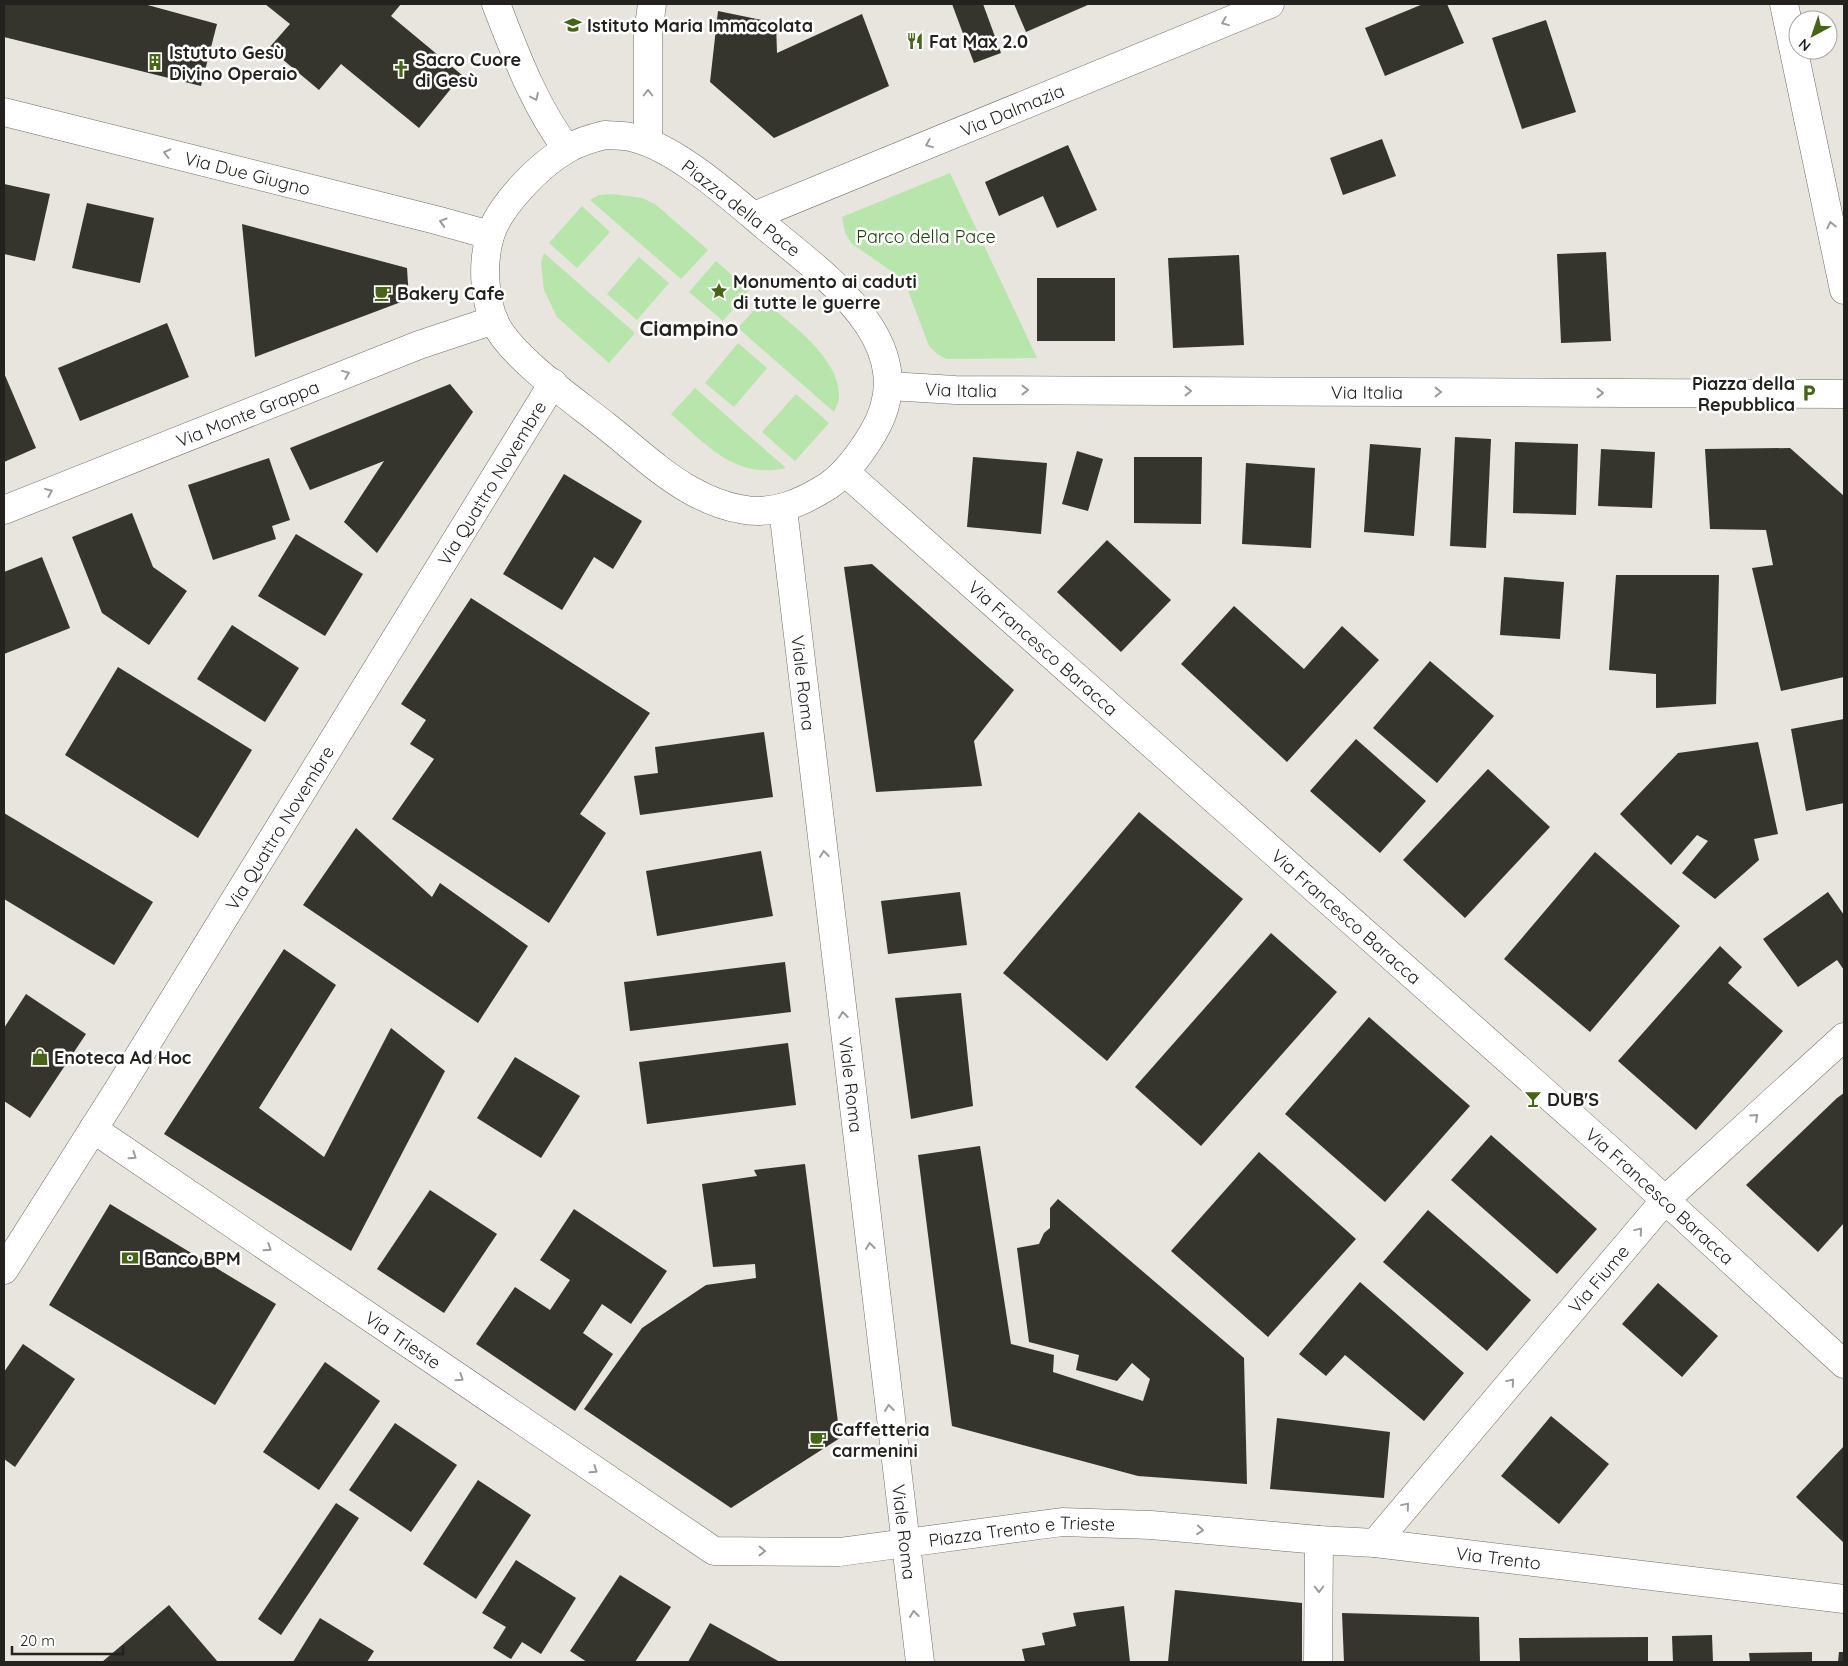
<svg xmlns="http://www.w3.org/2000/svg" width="1848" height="1666" font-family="Quicksand,sans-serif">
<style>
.green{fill:#b8e5ab}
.building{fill:#35342d}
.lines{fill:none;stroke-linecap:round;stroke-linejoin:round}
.minor-casing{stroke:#706f67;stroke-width:29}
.minor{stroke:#fff;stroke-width:28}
.oneway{stroke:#9c9c9a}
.labels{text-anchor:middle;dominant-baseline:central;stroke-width:5;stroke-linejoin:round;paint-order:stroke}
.poi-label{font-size:18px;font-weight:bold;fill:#23221f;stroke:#fff;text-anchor:start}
.street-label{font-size:18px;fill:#23221f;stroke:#fff}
.park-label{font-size:18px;fill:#173e09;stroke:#fff}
.district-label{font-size:22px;font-weight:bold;fill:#23221f;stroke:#fff}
</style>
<rect width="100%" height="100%" fill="#e7e5dd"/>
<g class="green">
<polygon points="950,173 1037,358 947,359 937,354 929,346 904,280 851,243 845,232 842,217"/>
<polygon points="612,194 642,198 655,204 708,250 681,279 590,200 599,195"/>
<polygon points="582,206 610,232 577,268 549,243"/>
<polygon points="544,253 635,333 609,363 557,317 544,290 541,263"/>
<polygon points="639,257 669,283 637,320 607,294"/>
<polygon points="716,261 749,290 723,321 689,292"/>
<path d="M 763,300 C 790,324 840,357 839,397 C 839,402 836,407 834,412 L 738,328 Z"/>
<polygon points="738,343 767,368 734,407 705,383"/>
<path d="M 695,388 L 786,468 C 735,480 706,444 671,414 Z"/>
<polygon points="796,394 829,423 795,461 762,432"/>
</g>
<g class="building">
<polygon points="4,4 144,4 217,24 201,86 4,37"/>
<polygon points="265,4 401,4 391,16 462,75 419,128 341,64 319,90 269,48 290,24"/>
<polygon points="952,4 983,4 1001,53 974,63"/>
<polygon points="1014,4 1090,4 1026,32"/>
<polygon points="1423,4 1447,4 1464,43 1385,76 1365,28"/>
<polygon points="718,11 776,23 777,53 862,14 889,86 774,138 710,82"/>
<polygon points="1546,20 1576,112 1522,129 1492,38"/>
<polygon points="1382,139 1396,176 1343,195 1330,158"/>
<polygon points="1068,145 1097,210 1057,228 1043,196 999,216 985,182"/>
<polygon points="4,184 50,194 35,261 4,254"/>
<polygon points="87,203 154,218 140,283 72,268"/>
<polygon points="242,224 407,268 409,299 255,357"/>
<polygon points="1606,252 1611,341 1561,343 1557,254"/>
<polygon points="1239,255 1244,345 1173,348 1168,258"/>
<rect x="1037" y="278" width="78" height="63"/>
<polygon points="167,323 189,377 80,421 58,368"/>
<polygon points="4,373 36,448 4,462"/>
<polygon points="450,384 473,412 377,553 344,522 384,461 310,490 290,448"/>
<polygon points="1455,437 1491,439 1486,548 1450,546"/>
<polygon points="1515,442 1578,444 1576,515 1513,513"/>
<polygon points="1370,444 1421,448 1414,536 1364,532"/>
<polygon points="1790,448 1844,496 1844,677 1781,691 1752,568 1773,565 1766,530 1710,529 1705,449"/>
<polygon points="1601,449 1655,452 1652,508 1598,506"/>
<polygon points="1077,451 1103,459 1088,511 1062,504"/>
<polygon points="973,457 1047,463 1041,534 967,527"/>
<polygon points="1134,457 1202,457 1201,524 1134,523"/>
<polygon points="269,458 290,520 272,526 276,539 213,560 188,485"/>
<polygon points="1246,463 1315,468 1311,548 1242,544"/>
<polygon points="564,474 642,521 613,569 594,557 562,610 503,574"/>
<polygon points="132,513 153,567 187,591 149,645 102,613 72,537"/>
<polygon points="296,534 363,574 325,636 258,596"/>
<polygon points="1107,540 1171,600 1121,652 1057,592"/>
<polygon points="42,557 70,628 4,654 4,572"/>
<polygon points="872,564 1014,690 974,741 982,786 876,792 844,567"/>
<polygon points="1616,575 1719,575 1716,704 1656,708 1656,674 1609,670"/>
<polygon points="1504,577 1564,582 1560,639 1500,635"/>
<polygon points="471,598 650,713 580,814 606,833 549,923 392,819 434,759 410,744 426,720 401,704"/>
<polygon points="1234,606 1304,669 1342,626 1379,660 1287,762 1181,664"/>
<polygon points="232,625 299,668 265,722 197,679"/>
<polygon points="1430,661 1494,716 1437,783 1373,728"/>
<polygon points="118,667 252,750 198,838 65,755"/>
<polygon points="1844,719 1844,803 1806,811 1791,729"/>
<polygon points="764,732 773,797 640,815 634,776 658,773 655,747"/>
<polygon points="1356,739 1426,801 1380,853 1310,791"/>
<polygon points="1758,742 1778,834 1754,839 1759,860 1715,899 1682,873 1708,841 1697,835 1671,865 1620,814 1678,753"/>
<polygon points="1488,769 1550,827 1465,918 1403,860"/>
<polygon points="1139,812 1243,899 1107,1061 1003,973"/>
<polygon points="4,813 153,902 114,965 4,899"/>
<polygon points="356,828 432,897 440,883 528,946 478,1023 303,905"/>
<polygon points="761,851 773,916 657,936 646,871"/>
<polygon points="1595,852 1680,926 1590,1032 1504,959"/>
<polygon points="960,892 967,945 888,954 881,901"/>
<polygon points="1828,892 1844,915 1844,970 1837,960 1798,987 1763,939"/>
<polygon points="1271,933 1337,992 1201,1146 1135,1087"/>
<polygon points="1720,946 1742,967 1728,983 1783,1031 1696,1130 1618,1061"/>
<polygon points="284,949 336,985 259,1108 324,1157 391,1028 445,1071 351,1251 164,1134"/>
<polygon points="785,962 791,1012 630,1031 624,982"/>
<polygon points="961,993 973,1106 911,1119 895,998"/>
<polygon points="26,994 86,1034 30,1118 4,1101 4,1028"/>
<polygon points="1369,1017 1470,1106 1385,1202 1285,1114"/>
<polygon points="788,1043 796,1105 647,1124 639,1062"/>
<polygon points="515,1057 580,1096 541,1158 477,1118"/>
<polygon points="1844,1093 1844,1223 1818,1252 1746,1185 1837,1098"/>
<polygon points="1491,1135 1597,1229 1557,1274 1451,1180"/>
<polygon points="980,1146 1011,1344 1054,1355 1053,1372 1143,1401 1150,1379 1132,1363 1117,1381 1076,1370 1079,1355 1029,1342 1017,1248 1039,1244 1044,1233 1050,1228 1050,1208 1058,1199 1244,1358 1247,1484 1138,1476 952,1426 918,1155"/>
<polygon points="1259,1152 1356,1239 1268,1337 1171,1251"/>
<polygon points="805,1164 840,1438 731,1508 584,1409 642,1328 706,1285 756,1278 755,1264 713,1267 702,1184 757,1176 754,1170"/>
<polygon points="430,1190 497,1234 444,1313 377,1269"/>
<polygon points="110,1204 276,1304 215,1405 49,1305"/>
<polygon points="574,1209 667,1271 631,1324 602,1304 583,1333 613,1354 575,1411 476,1344 515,1287 550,1310 570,1280 540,1260"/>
<polygon points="1428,1210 1531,1300 1487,1351 1383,1262"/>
<polygon points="1360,1282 1464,1373 1424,1421 1345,1355 1326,1376 1299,1354"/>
<polygon points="1658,1283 1718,1336 1682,1377 1622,1324"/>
<polygon points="23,1344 75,1379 15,1467 4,1459 4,1372"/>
<polygon points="325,1362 380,1401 319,1490 263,1452"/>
<polygon points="1551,1416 1609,1464 1559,1524 1501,1476"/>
<polygon points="1277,1418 1390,1432 1384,1498 1270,1489"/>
<polygon points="395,1423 457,1465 411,1532 349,1490"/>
<polygon points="1844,1446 1844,1543 1796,1497"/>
<polygon points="478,1480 531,1515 476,1599 423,1564"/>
<polygon points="336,1503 359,1518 281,1635 258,1619"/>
<polygon points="516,1560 576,1598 541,1654 522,1642 511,1659 493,1648 506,1627 482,1613"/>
<polygon points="620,1575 671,1607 635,1662 587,1662 570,1651"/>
<polygon points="1175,1590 1302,1603 1302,1662 1168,1662"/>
<polygon points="169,1605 218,1662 102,1662"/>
<polygon points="1124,1606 1130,1662 1025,1662 1022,1649 1045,1645 1042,1633 1076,1626 1073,1613"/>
<polygon points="1342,1613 1479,1617 1480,1662 1344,1662"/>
<polygon points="320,1618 374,1651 367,1662 293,1662"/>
<polygon points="710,1623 780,1662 688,1662"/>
<polygon points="1712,1635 1713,1662 1673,1662 1672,1636"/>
<polygon points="1648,1637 1648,1662 1520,1662 1519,1638"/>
<polygon points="1812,1652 1812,1662 1750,1662 1749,1653"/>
<polygon points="1839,1652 1844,1652 1844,1662 1838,1662"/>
</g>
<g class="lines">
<g class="minor-casing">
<g id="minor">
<path d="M 496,4 C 516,55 534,105 567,149"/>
<polyline points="1784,4 1844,290"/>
<path id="s1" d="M 4,112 L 436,220 L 490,235"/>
<path d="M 605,135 C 615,136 625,135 634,138 C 676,148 732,198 765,226 C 825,276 926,344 873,433 C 861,453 847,473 828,486 C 801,503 772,516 740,509 C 722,506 706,499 690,490 C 660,473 634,448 606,426 C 575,401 512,358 495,323 C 484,298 482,263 490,236 C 499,206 539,165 567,149 C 579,142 592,138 605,135 Z"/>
<polyline points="648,142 648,34 652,4"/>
<path id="s2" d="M 754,216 L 1270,4"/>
<path id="s3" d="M 889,386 L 955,390 L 1844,394"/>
<path id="s4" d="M 845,472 L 1628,1166 L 1844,1364"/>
<path id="s5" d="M 783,509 L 920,1662"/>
<path id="s6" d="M 4,510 L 419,345 L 494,320"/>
<path id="s7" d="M 93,1129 L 714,1551 L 839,1552 L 1062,1522 L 1151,1525 L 1319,1540 L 1375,1543 L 1844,1599"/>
<path id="s8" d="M 4,1270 L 118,1090 L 553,383"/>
<path id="s9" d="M 1375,1543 L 1665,1200 L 1844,1037"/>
<polyline points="1318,1662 1319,1540"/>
</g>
</g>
<use href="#minor" class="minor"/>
</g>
<defs><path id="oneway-chevron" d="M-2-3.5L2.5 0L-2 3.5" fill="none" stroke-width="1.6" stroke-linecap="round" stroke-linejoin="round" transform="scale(1.25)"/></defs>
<g class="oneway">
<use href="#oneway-chevron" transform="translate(1225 22) rotate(158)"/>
<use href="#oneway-chevron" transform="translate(648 93) rotate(-90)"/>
<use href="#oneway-chevron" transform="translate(535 97) rotate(65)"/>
<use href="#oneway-chevron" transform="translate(929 144) rotate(158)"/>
<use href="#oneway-chevron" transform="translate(167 153) rotate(-166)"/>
<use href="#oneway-chevron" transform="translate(443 222) rotate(-164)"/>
<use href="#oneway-chevron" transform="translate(1831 225) rotate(-102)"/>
<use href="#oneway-chevron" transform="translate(346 374) rotate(-22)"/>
<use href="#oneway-chevron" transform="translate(1025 390)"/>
<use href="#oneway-chevron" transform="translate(1188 391)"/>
<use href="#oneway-chevron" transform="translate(1438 392)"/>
<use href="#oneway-chevron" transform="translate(1600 393)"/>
<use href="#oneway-chevron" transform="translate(49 492) rotate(-22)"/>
<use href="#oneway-chevron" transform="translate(824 854) rotate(-97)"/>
<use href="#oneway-chevron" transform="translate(843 1015) rotate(-97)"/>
<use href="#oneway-chevron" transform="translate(1755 1117) rotate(-42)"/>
<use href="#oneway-chevron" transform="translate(133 1156) rotate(34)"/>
<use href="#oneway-chevron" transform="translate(1639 1231) rotate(-50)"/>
<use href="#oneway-chevron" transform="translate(870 1246) rotate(-97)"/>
<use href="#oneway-chevron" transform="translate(268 1248) rotate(34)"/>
<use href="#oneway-chevron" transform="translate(460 1378) rotate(34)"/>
<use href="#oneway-chevron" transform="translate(1511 1382) rotate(-50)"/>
<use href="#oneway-chevron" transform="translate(889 1408) rotate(-97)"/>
<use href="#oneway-chevron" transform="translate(594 1470) rotate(34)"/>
<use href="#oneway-chevron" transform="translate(1406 1506) rotate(-50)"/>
<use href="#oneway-chevron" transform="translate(1200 1530) rotate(5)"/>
<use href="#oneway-chevron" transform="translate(762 1551) rotate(1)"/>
<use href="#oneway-chevron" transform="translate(1319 1589) rotate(90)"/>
<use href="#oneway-chevron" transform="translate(914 1614) rotate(-97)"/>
</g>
<defs>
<g id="school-bare" transform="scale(1.35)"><path d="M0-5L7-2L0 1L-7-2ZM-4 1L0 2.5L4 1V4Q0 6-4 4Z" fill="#466519" stroke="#fff" stroke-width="2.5" paint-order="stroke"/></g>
<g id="restaurant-bare" transform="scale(1.35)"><path d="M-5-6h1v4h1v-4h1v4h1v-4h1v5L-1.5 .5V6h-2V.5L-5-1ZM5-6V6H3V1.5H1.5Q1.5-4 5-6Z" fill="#466519" stroke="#fff" stroke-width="2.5" paint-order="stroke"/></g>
<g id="building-bare" transform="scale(1.35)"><path d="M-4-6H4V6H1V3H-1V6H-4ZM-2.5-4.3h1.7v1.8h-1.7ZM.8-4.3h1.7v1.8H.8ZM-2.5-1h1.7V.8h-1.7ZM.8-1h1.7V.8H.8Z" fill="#466519" stroke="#fff" stroke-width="2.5" paint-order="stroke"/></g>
<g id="church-bare" transform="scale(1.35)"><path d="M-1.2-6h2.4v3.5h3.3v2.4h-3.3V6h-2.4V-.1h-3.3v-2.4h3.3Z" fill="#466519" stroke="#fff" stroke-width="2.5" paint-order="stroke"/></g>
<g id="sight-bare" transform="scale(1.35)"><path d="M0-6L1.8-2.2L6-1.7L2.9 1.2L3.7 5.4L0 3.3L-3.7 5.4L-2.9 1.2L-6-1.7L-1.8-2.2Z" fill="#466519" stroke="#fff" stroke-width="2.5" paint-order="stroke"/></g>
<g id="cafe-bare" transform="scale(1.35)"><path d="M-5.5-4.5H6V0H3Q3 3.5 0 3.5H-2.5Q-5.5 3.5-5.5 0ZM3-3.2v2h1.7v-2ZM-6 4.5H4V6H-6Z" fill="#466519" stroke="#fff" stroke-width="2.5" paint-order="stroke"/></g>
<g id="parking-bare" transform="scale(1.35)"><path d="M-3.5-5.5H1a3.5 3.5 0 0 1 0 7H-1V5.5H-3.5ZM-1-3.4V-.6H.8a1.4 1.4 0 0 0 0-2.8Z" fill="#466519" stroke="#fff" stroke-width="2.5" paint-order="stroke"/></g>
<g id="shop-bare" transform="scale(1.35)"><path d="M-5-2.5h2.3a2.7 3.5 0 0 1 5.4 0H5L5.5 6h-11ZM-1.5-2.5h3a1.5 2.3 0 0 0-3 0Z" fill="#466519" stroke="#fff" stroke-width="2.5" paint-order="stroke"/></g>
<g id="bar-bare" transform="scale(1.35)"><path d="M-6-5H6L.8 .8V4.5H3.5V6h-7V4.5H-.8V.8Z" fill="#466519" stroke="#fff" stroke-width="2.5" paint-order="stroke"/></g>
<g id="bank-bare" transform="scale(1.35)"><path d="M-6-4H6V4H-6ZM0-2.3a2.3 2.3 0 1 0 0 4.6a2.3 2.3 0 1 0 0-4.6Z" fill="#466519" stroke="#fff" stroke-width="2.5" paint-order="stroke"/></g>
</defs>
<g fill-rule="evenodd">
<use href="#school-bare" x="573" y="25"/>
<use href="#restaurant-bare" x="915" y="41"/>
<use href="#building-bare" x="155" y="62"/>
<use href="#church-bare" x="401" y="69"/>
<use href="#sight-bare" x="719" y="291"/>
<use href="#cafe-bare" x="383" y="293"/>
<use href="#parking-bare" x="1809" y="393"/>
<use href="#shop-bare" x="40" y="1057"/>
<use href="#bar-bare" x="1533" y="1099"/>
<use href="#bank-bare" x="130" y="1258"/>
<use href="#cafe-bare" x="818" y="1439"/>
</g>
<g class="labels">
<g class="poi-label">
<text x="587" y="25">Istituto Maria Immacolata</text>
<text x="929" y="41">Fat Max 2.0</text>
<text x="169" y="52">Istututo Gesù<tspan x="169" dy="21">Divino Operaio</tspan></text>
<text x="415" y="59">Sacro Cuore<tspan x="415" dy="21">di Gesù</tspan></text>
<text x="733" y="281">Monumento ai caduti<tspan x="733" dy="21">di tutte le guerre</tspan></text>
<text x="397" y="293">Bakery Cafe</text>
<text x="1795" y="383" text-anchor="end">Piazza della<tspan x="1795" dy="21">Repubblica</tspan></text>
<text x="54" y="1057">Enoteca Ad Hoc</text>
<text x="1547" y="1099">DUB'S</text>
<text x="144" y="1258">Banco BPM</text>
<text x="832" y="1429">Caffetteria<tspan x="832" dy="21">carmenini</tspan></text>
</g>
<g class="street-label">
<text stroke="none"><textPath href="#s2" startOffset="279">Via Dalmazia</textPath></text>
<text stroke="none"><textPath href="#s1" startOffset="251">Via Due Giugno</textPath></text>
<text transform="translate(741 208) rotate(38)">Piazza della Pace</text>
<text stroke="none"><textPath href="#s3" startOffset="72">Via Italia</textPath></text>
<text stroke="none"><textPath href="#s3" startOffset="478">Via Italia</textPath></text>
<text stroke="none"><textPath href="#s6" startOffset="262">Via Monte Grappa</textPath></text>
<text stroke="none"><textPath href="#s8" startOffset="926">Via Quattro Novembre</textPath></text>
<text stroke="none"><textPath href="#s4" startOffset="265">Via Francesco Baracca</textPath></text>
<text stroke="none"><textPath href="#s5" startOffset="175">Viale Roma</textPath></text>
<text stroke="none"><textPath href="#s8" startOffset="521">Via Quattro Novembre</textPath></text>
<text stroke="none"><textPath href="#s4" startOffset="670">Via Francesco Baracca</textPath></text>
<text stroke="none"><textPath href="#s5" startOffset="580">Viale Roma</textPath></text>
<text stroke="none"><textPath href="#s4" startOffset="1090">Via Francesco Baracca</textPath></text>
<text stroke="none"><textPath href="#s9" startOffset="346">Via Fiume</textPath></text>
<text stroke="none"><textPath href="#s7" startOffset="375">Via Trieste</textPath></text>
<text stroke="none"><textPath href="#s5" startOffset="1030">Viale Roma</textPath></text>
<text stroke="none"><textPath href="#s7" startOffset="1060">Piazza Trento e Trieste</textPath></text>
<text stroke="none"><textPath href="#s7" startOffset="1539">Via Trento</textPath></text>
</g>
<g class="park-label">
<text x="926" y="236">Parco della Pace</text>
</g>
<g class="district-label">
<text x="689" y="328">Ciampino</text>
</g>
</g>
<rect width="1848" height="1666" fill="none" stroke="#23221f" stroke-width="10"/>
<g transform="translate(1813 35) rotate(220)"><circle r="24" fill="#ffffff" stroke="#a7a7a5"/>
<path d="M0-4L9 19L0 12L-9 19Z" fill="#466519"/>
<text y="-8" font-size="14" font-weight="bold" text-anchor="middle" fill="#23221f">N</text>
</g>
<path d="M12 1646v8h111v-8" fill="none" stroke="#23221f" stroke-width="2.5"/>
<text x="20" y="1646" font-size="15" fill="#23221f" stroke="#ffffff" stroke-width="4" paint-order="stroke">20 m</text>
</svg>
